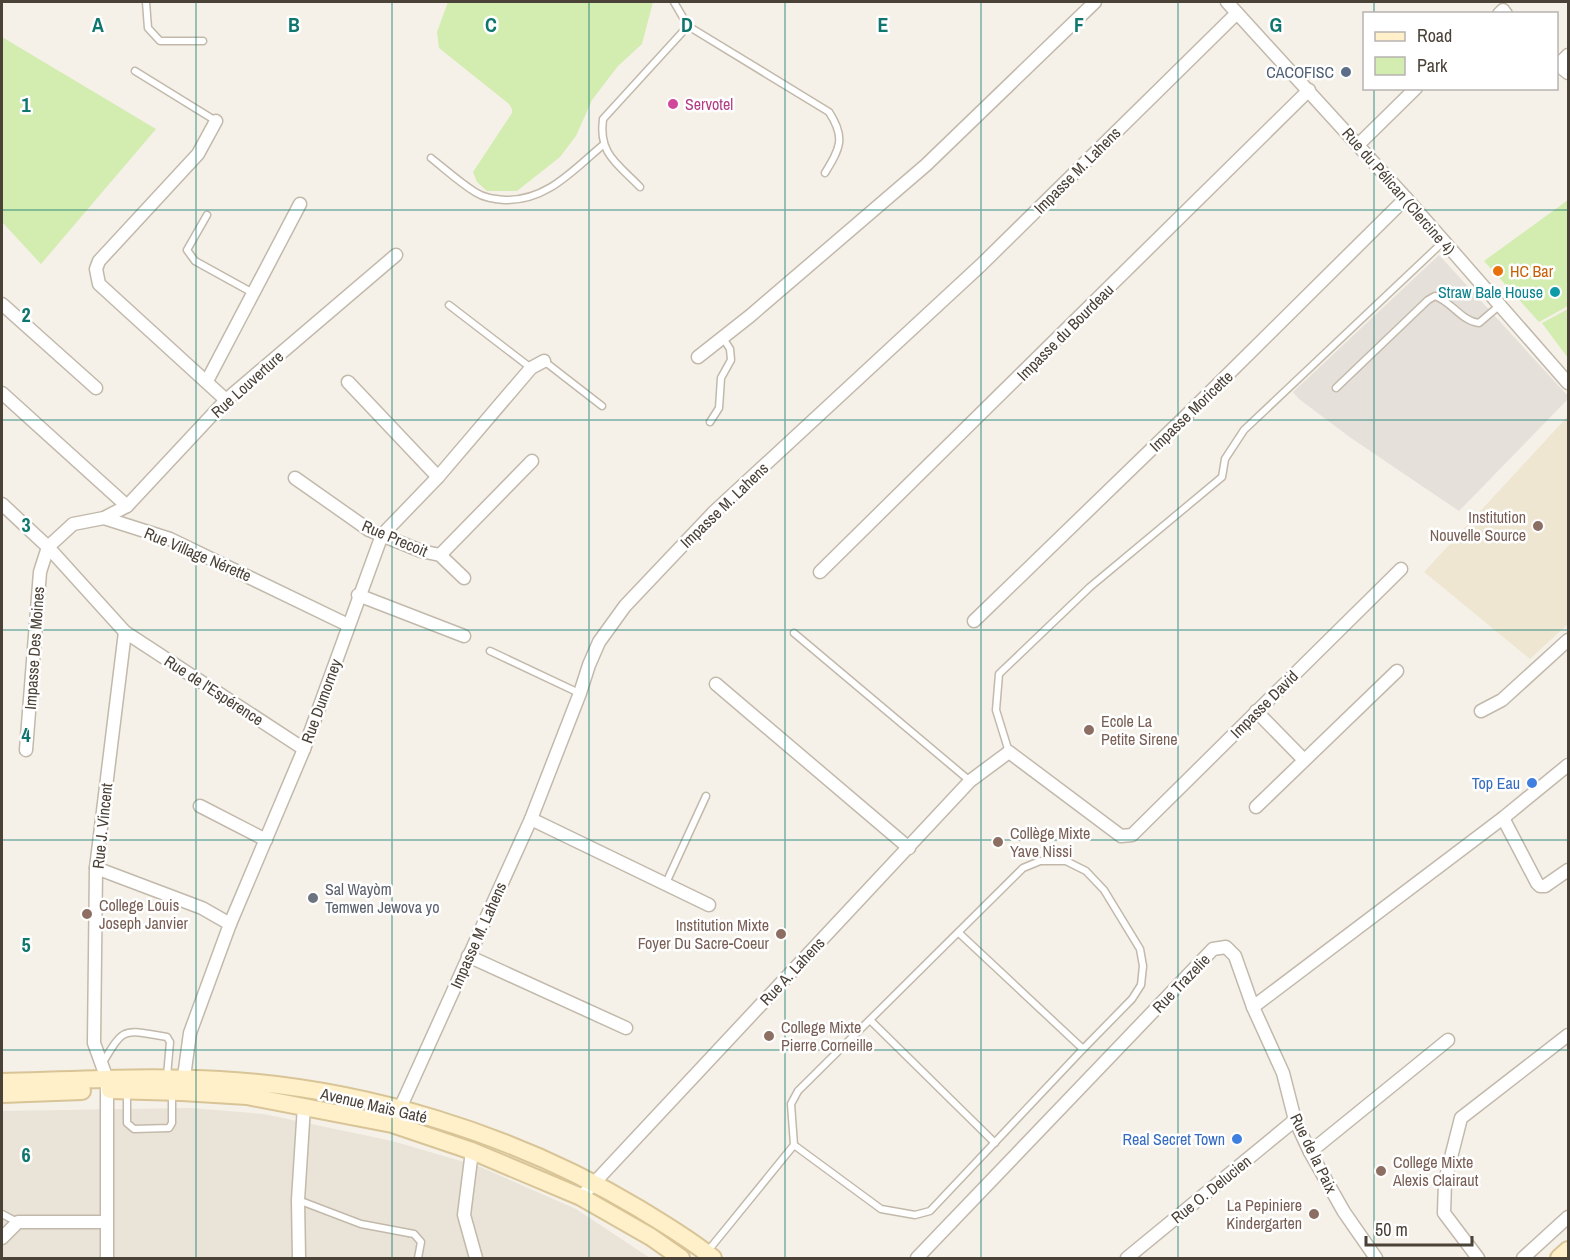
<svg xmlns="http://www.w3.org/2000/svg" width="1570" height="1260" font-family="'Archivo Narrow',sans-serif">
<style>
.residential{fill:#eae3d7}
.industrial{fill:#e5e0da}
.education{fill:#efe6d2}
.green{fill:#d3ecb0}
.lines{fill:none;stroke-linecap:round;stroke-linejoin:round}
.lane-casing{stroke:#c2b9ab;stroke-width:9}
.street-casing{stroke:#c2b9ab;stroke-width:15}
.secondary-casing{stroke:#d8c497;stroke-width:20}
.lane{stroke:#fff;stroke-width:6}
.street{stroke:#fff;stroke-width:12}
.secondary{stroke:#fff0c9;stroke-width:16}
.grid{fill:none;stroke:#0f766e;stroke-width:1.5;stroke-opacity:0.55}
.service-dot{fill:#5c6f8a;stroke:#fff;stroke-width:2}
.hotel-dot{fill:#d1479c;stroke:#fff;stroke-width:2}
.food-dot{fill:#e8710a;stroke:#fff;stroke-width:2}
.culture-dot{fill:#0f9aa8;stroke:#fff;stroke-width:2}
.education-dot{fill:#8d6e63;stroke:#fff;stroke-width:2}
.shop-dot{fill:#3f7fe0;stroke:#fff;stroke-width:2}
.worship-dot{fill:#6b7280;stroke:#fff;stroke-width:2}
.labels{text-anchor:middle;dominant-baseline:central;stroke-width:5;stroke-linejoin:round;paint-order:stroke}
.service-label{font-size:16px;fill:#4e5e75;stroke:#fff;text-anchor:end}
.hotel-label{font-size:16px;fill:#b23c85;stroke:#fff;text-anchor:start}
.street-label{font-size:16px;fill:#4a4137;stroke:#fff}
.food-label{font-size:16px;fill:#c56008;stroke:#fff;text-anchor:start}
.culture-label{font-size:16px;fill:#0d838f;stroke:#fff;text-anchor:end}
.education-label{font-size:16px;fill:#785e54;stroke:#fff;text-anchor:start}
.shop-label{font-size:16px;fill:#366cbe;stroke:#fff;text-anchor:end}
.worship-label{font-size:16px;fill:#5b616d;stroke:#fff;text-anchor:start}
.grid-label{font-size:20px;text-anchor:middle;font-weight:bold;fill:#0f766e;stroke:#fff;stroke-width:5;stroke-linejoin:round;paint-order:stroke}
</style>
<rect width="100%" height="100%" fill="#f5f1e9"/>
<polygon class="residential" points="190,1108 264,1114 392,1141 478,1166 576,1209 650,1258 2,1258 2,1111"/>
<polygon class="industrial" points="1439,255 1568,396 1568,399 1459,511 1351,438 1299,399 1293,392"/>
<polygon class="education" points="1568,416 1568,624 1530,659 1424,572"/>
<g class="green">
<polygon points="448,2 653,2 642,44 618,66 592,100 576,136 560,157 517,191 487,191 477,182 473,172 512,113 512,109 509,104 439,48 437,32"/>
<polygon points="2,37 156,129 41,264 2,222"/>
<polygon points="1568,200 1568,306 1539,322 1484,261"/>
<polygon points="1568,309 1568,358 1542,323"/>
</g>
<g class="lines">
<g class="lane-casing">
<g id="lane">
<polyline points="146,2 148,28 160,41 203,41"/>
<path d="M 674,2 L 688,26 L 829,112 C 846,138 840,148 825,173"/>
<polyline points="135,71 216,121"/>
<path d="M 431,158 C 445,169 459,182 475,192 C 484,198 494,199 505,200 C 547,201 573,170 603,145"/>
<path d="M 640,187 C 618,164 598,154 603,119 L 688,26"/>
<polyline points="207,215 187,250 195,261 253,293"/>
<polyline points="449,305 531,368"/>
<polyline points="544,361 602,406"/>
<path d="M 1336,388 L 1428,300 L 1435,296 C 1452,302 1461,321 1479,323 L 1500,305"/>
<polyline points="710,422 719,408 721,378 731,360 730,349 723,338"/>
<polyline points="794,633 970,781"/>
<polyline points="490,651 579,693"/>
<polyline points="1009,752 996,710 999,674 1090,587 1222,477 1225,459 1244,430 1443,242"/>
<polyline points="666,883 706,796"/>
<polyline points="959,933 1083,1049"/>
<polyline points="870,1020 995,1143"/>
<path d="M 102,1064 C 125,1025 123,1030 167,1037 L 170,1042 L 167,1076"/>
<polyline points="127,1091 127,1123 134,1129 169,1128 172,1123 172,1092"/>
<polyline points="298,1200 361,1224 414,1234 421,1242 418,1258"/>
<polyline points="2,1214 17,1222"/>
<polyline points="707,1252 794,1145 791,1104 798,1091 1023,868 1040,861 1066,861 1086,871 1104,890 1140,949 1143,966 1141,985 1132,999 1083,1049 930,1211 915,1215 881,1209 794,1145"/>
</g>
</g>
<g class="street-casing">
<g id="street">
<polyline points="1227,2 1406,198 1568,383"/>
<polyline points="1499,14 1503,10 1506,14"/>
<polyline points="1556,64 1558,65 1568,55"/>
<polyline points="1558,65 1568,73"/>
<polyline points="216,121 198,154 99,261 96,269 99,284 226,400"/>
<polyline points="1358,145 1416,88"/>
<polyline points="2,304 96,388"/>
<polyline points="698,357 750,316 926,165 1095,2"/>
<polyline points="207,381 300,204"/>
<polyline points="348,382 438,477"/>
<polyline points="2,393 127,506"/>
<polyline points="295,478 369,530 421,551 440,555 464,578"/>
<polyline points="2,504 48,547 125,632 304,749"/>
<polyline points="104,518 127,506 226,400 396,255"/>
<polyline points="440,555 532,461"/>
<polyline points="820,572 1309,90"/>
<polyline points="358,595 464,636"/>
<polyline points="974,621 1194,408 1406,198"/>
<polyline points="716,684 909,848"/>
<polyline points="1256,711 1304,760"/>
<polyline points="1481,711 1502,700 1568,640"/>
<polyline points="26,750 40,572 48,547 73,524 104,518 170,539 348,625"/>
<polyline points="200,806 266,840"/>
<polyline points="1256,807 1397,671"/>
<polyline points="1503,818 1537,883 1540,886 1545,886 1568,870"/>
<polyline points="531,819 709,905"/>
<polyline points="96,868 202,908 230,924"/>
<polyline points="468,956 626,1028"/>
<polyline points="1253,1007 1283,1073 1295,1120 1310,1152 1344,1212 1376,1258"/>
<polyline points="183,1084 190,1033 230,924 304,749 382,535 438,477 531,368 544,361"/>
<polyline points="397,1115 531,819 580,693 589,665 599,642 625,606 714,512 981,265 1237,13"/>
<polyline points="472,1151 464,1215 476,1258"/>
<polyline points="1310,1152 1448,1040"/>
<polyline points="581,1197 970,781 1009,752 1121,836 1132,835 1401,569"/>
<polyline points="2,1238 18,1222 106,1222"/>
<polyline points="107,1258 107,1079 94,1043 96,868 125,632"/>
<polyline points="299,1258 298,1200 304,1106"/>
<polyline points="917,1258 1213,949 1226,947 1235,956 1253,1007 1503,818 1568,765"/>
<polyline points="1127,1258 1295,1120"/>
<polyline points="1478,1258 1444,1213 1445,1181 1461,1118 1568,1035"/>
<polyline points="1523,1258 1568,1217"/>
</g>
</g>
<g class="secondary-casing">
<g id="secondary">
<path d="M 2,1082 C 74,1080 147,1076 220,1080 C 364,1088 514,1134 638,1208 C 664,1224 690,1239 713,1258"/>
<polyline points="110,1090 182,1092 247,1096 392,1124 472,1151 581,1197 651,1237 681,1258"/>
<polyline points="2,1094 82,1091"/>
<polyline points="1559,1258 1568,1250"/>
</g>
</g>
<use href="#lane" class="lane"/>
<use href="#street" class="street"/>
<use href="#secondary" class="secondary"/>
</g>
<path class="grid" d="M 196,2 L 196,1258M 392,2 L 392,1258M 589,2 L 589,1258M 785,2 L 785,1258M 981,2 L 981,1258M 1178,2 L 1178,1258M 1374,2 L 1374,14M 1374,88 L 1374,1258M 2,210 L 1568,210M 2,420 L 1568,420M 2,630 L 1568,630M 2,840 L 1568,840M 2,1050 L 1568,1050"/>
<circle class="service-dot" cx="1346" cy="72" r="6"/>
<circle class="hotel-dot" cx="673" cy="104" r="6"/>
<circle class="food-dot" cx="1498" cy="271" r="6"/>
<circle class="culture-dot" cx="1555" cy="292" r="6"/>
<g class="education-dot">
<circle cx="1538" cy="526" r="6"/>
<circle cx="1089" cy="730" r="6"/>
<circle cx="998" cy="842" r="6"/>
<circle cx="87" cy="914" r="6"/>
<circle cx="781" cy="934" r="6"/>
<circle cx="769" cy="1036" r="6"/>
<circle cx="1381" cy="1171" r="6"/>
<circle cx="1314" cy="1214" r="6"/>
</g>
<g class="shop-dot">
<circle cx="1532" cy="783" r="6"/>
<circle cx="1237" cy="1139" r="6"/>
</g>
<circle class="worship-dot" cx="313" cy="898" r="6"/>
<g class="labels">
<g class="service-label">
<text x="1334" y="72">CACOFISC</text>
</g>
<g class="hotel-label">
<text x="685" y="104">Servotel</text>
</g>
<g class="street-label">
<text transform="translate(1077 170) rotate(-45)">Impasse M. Lahens</text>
<text transform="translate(1399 191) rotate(49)">Rue du Pélican (Clercine 4)</text>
<text transform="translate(1065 332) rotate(-45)">Impasse du Bourdeau</text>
<text transform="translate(247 384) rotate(-42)">Rue Louverture</text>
<text transform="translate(1191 411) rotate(-44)">Impasse Moricette</text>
<text transform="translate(724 505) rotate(-44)">Impasse M. Lahens</text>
<text transform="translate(395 538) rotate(23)">Rue Precoit</text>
<text transform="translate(198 554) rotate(23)">Rue Village Nérette</text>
<text transform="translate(34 648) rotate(-86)">Impasse Des Moines</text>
<text transform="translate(214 690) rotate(33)">Rue de l'Espérence</text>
<text transform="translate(321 701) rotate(-70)">Rue Dumorney</text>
<text transform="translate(1264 704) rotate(-45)">Impasse David</text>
<text transform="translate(102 826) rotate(-84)">Rue J. Vincent</text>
<text transform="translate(478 935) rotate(-66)">Impasse M. Lahens</text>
<text transform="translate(792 971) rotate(-47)">Rue A. Lahens</text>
<text transform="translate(1181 983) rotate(-46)">Rue Trazelie</text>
<text transform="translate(374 1105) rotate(13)">Avenue Maïs Gaté</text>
<text transform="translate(1314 1153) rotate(64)">Rue de la Paix</text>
<text transform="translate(1211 1189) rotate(-39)">Rue O. Delucien</text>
</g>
<g class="food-label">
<text x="1510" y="271">HC Bar</text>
</g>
<g class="culture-label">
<text x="1543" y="292">Straw Bale House</text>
</g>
<g class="education-label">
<text x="1526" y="517" text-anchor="end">Institution<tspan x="1526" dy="18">Nouvelle Source</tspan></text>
<text x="1101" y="721">Ecole La<tspan x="1101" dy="18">Petite Sirene</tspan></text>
<text x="1010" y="833">Collège Mixte<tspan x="1010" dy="18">Yave Nissi</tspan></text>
<text x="99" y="905">College Louis<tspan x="99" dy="18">Joseph Janvier</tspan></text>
<text x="769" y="925" text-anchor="end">Institution Mixte<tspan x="769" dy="18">Foyer Du Sacre-Coeur</tspan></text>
<text x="781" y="1027">College Mixte<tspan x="781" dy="18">Pierre Corneille</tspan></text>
<text x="1393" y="1162">College Mixte<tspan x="1393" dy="18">Alexis Clairaut</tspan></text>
<text x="1302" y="1205" text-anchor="end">La Pepiniere<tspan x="1302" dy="18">Kindergarten</tspan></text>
</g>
<g class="shop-label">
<text x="1520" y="783">Top Eau</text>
<text x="1225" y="1139">Real Secret Town</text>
</g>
<g class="worship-label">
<text x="325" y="889">Sal Wayòm<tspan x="325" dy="18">Temwen Jewova yo</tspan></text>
</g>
</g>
<g class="grid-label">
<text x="98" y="32">A</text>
<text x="294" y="32">B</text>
<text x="491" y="32">C</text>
<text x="687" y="32">D</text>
<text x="883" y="32">E</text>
<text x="1079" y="32">F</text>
<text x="1276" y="32">G</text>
<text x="26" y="112">1</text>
<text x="26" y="322">2</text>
<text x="26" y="532">3</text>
<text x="26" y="742">4</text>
<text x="26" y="952">5</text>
<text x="26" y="1162">6</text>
</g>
<rect width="1570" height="1260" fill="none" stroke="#4a4137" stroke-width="6"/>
<rect x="1363" y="12" width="195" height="78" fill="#ffffff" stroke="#b7b3af" stroke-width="1.5"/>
<rect x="1375" y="32" width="30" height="9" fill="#fff0c9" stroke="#b7b3af" stroke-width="1.5"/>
<text x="1417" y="42" font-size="18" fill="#4a4137">Road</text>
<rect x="1375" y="57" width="30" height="18" fill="#d3ecb0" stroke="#b7b3af" stroke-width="1.5"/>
<text x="1417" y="72" font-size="18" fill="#4a4137">Park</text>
<path d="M1366 1236v9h106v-9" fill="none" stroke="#4a4137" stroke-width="3"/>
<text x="1375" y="1236" font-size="18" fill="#4a4137" stroke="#ffffff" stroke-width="4.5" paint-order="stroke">50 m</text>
</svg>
